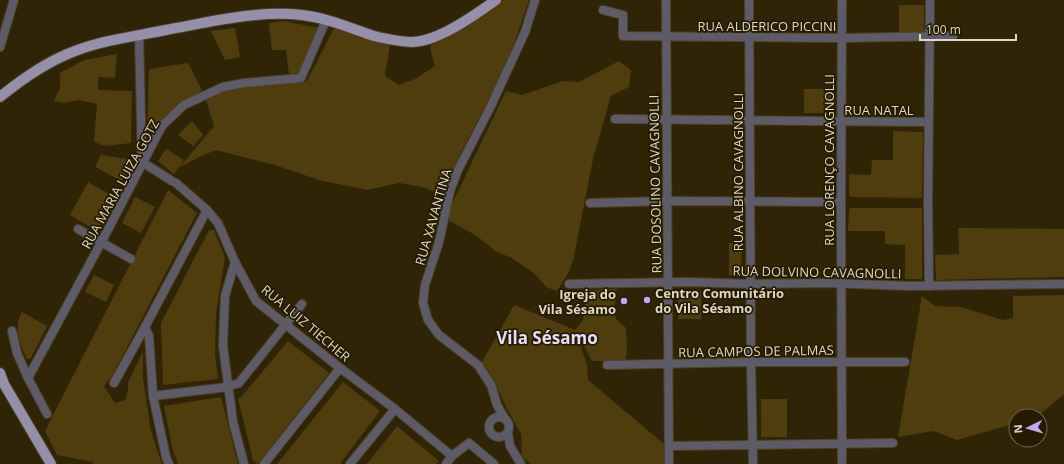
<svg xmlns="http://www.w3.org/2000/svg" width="1064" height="464" font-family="'Open Sans',sans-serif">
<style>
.green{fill:#4f3d0e}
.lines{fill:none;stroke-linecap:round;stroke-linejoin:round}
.minor-casing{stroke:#4c4126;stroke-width:10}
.major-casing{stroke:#4c4126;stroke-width:12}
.minor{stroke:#5e5b68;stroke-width:8}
.major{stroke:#968faa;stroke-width:10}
.poi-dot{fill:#bea9f5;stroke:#261b00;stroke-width:1.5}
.labels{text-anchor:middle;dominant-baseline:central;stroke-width:3.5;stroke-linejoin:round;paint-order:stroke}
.street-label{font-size:13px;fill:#dfd7c7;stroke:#261b00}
.poi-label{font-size:13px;font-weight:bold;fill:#dfd7c7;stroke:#261b00;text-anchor:start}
.district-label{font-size:17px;font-weight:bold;fill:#e5defb;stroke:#261b00}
</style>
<rect width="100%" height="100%" fill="#302407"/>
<g class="green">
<path d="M 503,0 L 529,0 C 520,27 511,54 498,80 C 480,119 456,156 443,196 L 423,187 L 399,183 L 367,190 L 319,180 L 275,165 L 216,150 L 199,157 L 178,168 L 174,174 L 158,161 L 166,149 L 184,160 L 179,168 L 214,126 L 206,100 L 225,90 L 307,81 L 334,28 L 375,38 L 390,45 L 385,76 L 399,85 L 415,79 L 435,66 L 431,52 L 431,41 L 467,24 Z"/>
<rect x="899" y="5" width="25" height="29"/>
<polygon points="284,21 320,28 301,72 289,75 286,50 272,50 269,23"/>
<polygon points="235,28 240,57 225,60 211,31"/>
<polygon points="117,54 115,78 98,77 98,90 132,91 131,143 105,146 94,142 97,104 79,100 64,103 54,101 60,88 60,73 84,60"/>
<polygon points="619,61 631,70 629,87 611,96 593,159 573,261 569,272 557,291 546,287 535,274 512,258 495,251 477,236 448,220 452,204 506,91 522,95 563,81 579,82"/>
<path d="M 188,63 L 202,91 C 179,103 162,117 147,137 L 149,69 Z"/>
<rect x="804" y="89" width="27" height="24"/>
<polygon points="192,121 203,135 193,146 178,135"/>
<polygon points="893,131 923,132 922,198 851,197 849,194 849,174 871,175 872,160 893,160"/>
<polygon points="101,155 133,160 122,181 95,167"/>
<polygon points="88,182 116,198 97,231 70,215"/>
<polygon points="168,190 197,213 111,378 104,386 115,403 125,400 128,391 128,383 143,351 143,378 151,431 162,464 93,464 93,462 57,455 45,431"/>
<polygon points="135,197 155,207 141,233 122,223"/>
<polygon points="850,208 922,208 922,279 905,279 905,245 885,244 885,231 848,231 849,210"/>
<polygon points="958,228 1064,229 1064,277 936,280 935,255 959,254"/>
<polygon points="209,230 214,230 225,258 216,313 215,353 218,379 163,385 161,323"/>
<polygon points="729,243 742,243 741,274 740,276 729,275"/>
<polygon points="94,275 114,285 106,302 85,292"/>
<polygon points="617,289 614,310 616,319 626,328 627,352 625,361 592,361 577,334 587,365 588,380 664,444 664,464 531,464 522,457 521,434 506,407 494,381 482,362 514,305 575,330 583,320 586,290"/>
<rect x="678" y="291" width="23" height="28"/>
<polygon points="1064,295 1064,394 1062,396 1038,416 1016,416 1016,423 957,440 933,431 898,437 922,296 935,306 961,307 1003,320 1013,318 1013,296"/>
<path d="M 22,312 L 47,326 L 31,358 L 27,359 C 20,346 13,327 22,312 Z"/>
<polygon points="288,341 329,373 258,464 253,460 238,399 242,396"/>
<polygon points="343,382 380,411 340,464 277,464"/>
<polygon points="221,397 238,464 178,464 173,451 164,406"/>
<rect x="761" y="399" width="26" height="38"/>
<polygon points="397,426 439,461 436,464 367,464"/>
</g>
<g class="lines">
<g class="minor-casing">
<g id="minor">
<polyline points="666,0 669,464"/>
<polyline points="749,0 751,362 753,464"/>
<polyline points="842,0 841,213 842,464"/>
<polyline points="603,10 623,15 623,36 842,38 953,36"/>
<polyline points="139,35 142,162 172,181"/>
<polyline points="0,47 14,0"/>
<polyline points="615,119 928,122"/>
<polyline points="176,183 207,210 218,223 235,262 256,301 340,368 395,409 452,456"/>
<polyline points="590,203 668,201 841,202"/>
<polyline points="78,229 131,259"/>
<polyline points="235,262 225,296 223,346 233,422 244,464"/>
<polyline points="569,284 687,282 751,284 828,283 909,286 1064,284"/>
<polyline points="929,286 928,202 930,0"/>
<polyline points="145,327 149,336 153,396 166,457 169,464"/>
<polyline points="12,331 17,353 28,378 47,414"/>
<polyline points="607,365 751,362 905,362"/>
<polyline points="28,378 102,241 162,126 184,105 223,87 244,83 301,78 326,20"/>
<polyline points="114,383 145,327 207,210"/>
<polyline points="153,396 227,387 239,383 302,304"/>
<circle cx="499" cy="427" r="10"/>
<polyline points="505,419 497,405 491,385 478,365 439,335 428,320 423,303 425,285 439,242 450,191 458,170 491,106 525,32 535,0"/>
<polyline points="508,433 510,446 521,464"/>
<polyline points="669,446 893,443"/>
<polyline points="264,464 340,368"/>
<polyline points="350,464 395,409"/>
<polyline points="446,464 452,456 469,443 494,464"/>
</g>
</g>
<g class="major-casing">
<g id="major">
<path d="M 0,97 C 22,79 48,61 75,51 C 104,40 136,36 166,30 C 210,22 257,10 302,15 C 327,18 350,28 374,36 C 387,39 400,42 413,42 C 439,41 475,15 496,0"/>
<polyline points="0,373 4,384 51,464"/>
</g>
</g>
<use href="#minor" class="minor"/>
<use href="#major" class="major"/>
</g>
<g class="poi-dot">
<circle cx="647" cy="300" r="4"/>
<circle cx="624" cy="301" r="4"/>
</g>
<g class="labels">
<g class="street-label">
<text x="767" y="26">RUA ALDERICO PICCINI</text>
<text x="879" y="110">RUA NATAL</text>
<text transform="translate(829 160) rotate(-90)">RUA LORENÇO CAVAGNOLLI</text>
<text transform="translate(738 172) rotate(-90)">RUA ALBINO CAVAGNOLLI</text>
<text transform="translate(120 184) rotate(-61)">RUA MARIA LUIZA GOTZ</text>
<text transform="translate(655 184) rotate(-91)">RUA DOSOLINO CAVAGNOLLI</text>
<text transform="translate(433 217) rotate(-74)">RUA XAVANTINA</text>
<text transform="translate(817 272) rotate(1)">RUA DOLVINO CAVAGNOLLI</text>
<text transform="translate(306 323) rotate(40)">RUA LUIZ TIECHER</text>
<text transform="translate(756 351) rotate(-1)">RUA CAMPOS DE PALMAS</text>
</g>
<g class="poi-label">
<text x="655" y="293">Centro Comunitário<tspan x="655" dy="15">do Vila Sésamo</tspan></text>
<text x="616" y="294" text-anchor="end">Igreja do<tspan x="616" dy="15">Vila Sésamo</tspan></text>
</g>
<g class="district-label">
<text x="547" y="337">Vila Sésamo</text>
</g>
</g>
<g transform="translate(1028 428) rotate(265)"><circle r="19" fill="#261b00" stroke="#706650"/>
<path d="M0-3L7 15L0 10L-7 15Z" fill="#bea9f5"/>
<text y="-6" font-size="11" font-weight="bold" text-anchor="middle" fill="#dfd7c7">N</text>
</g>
<path d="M920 34v6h96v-6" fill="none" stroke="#dfd7c7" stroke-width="2"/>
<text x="926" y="34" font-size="12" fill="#dfd7c7" stroke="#261b00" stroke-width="3" paint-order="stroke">100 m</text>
</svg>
